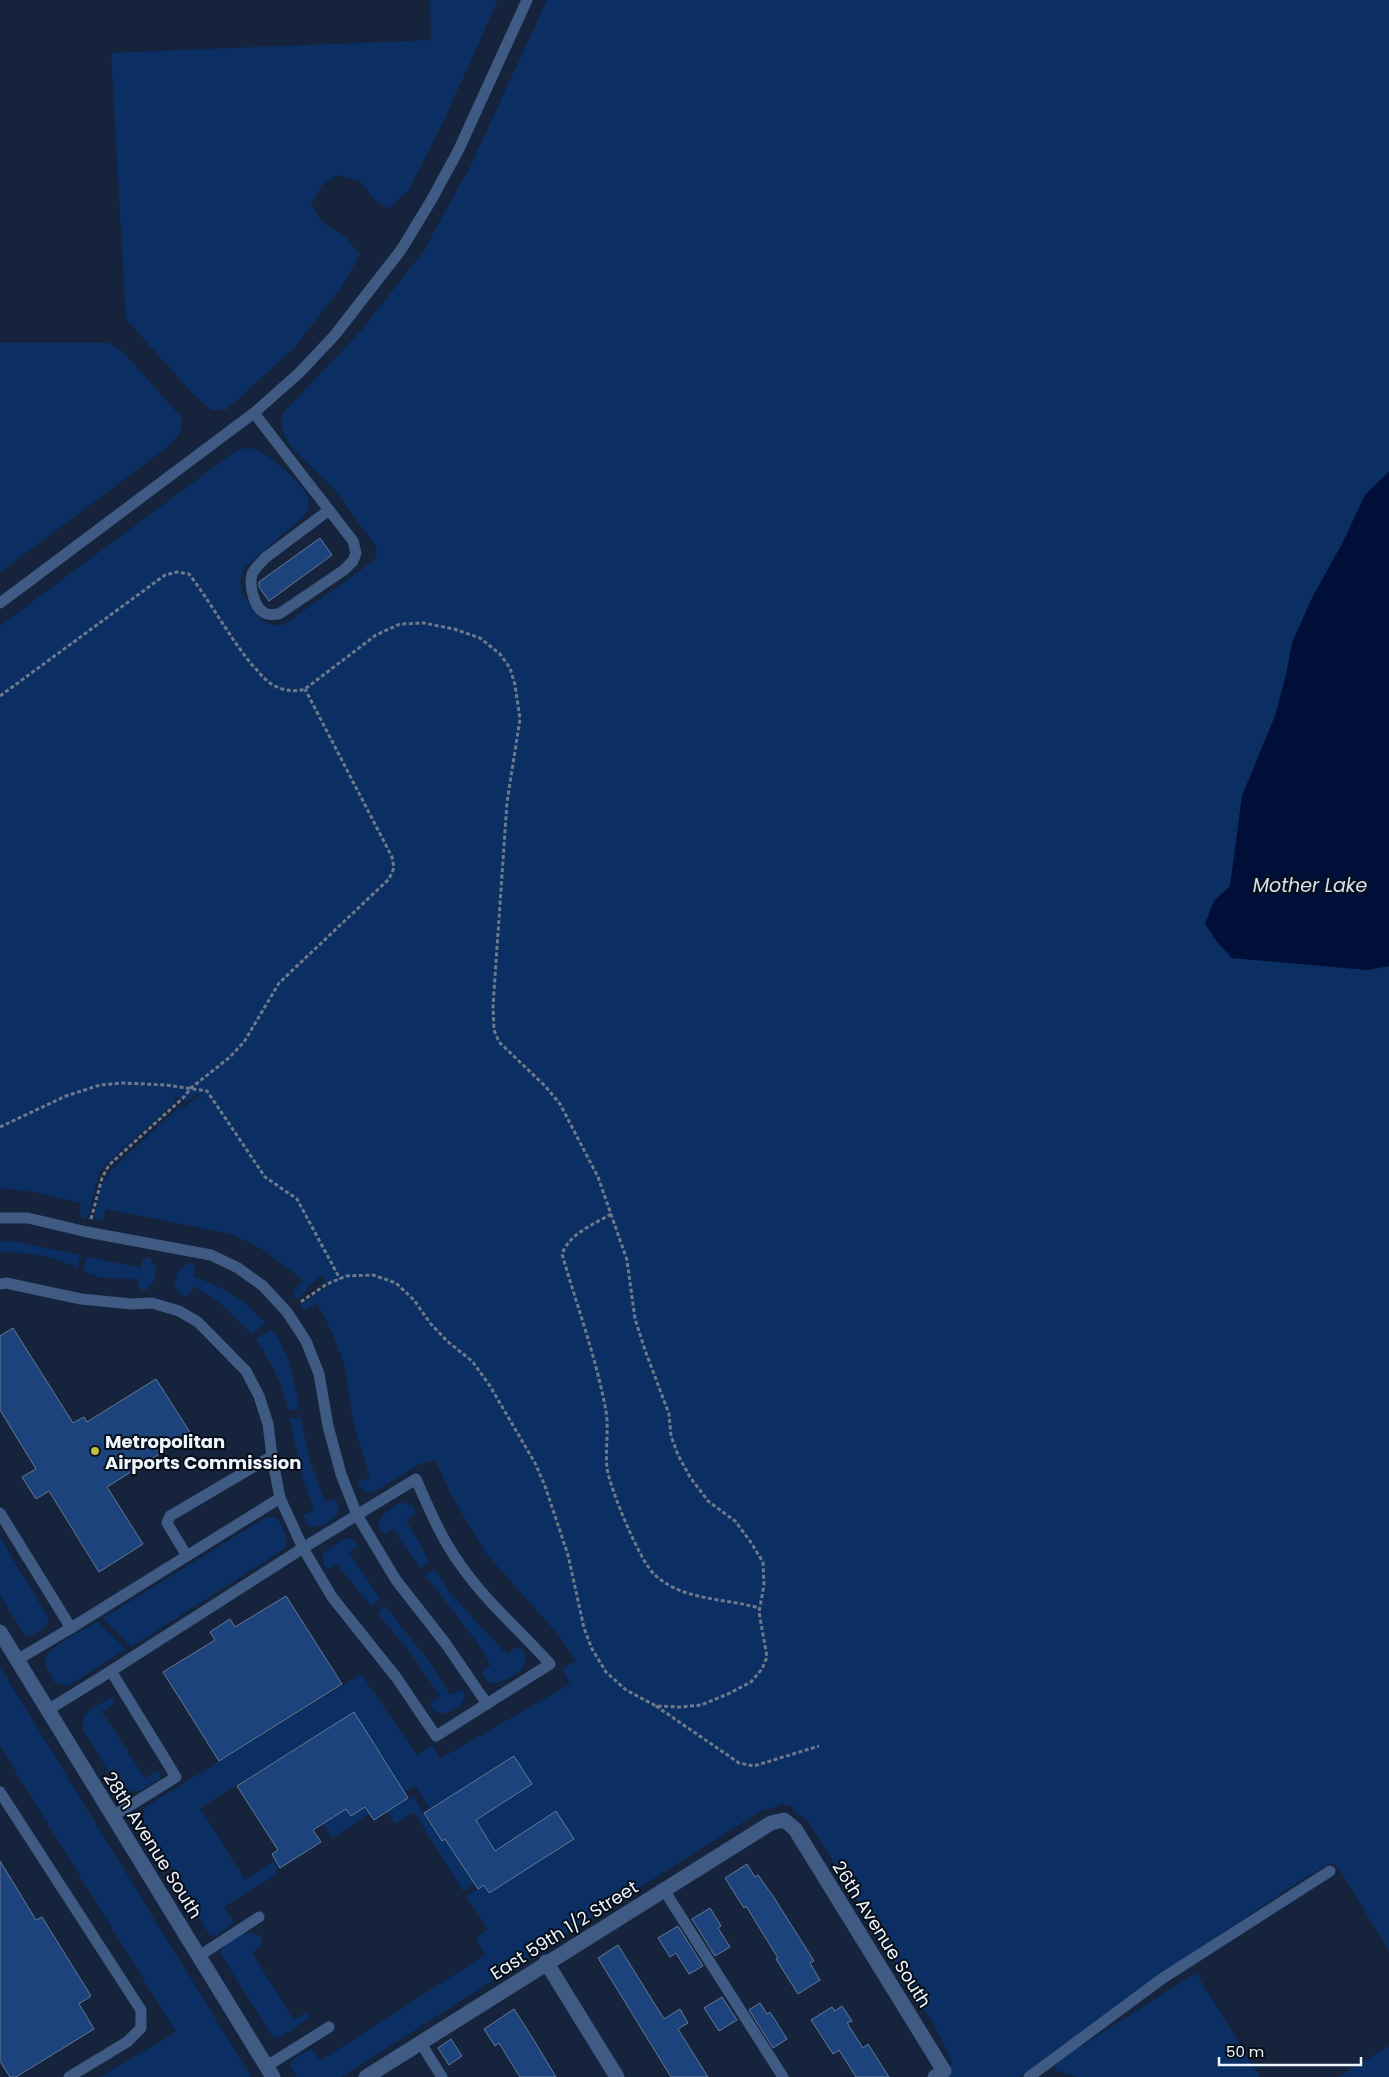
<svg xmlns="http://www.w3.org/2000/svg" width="1389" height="2077" font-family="Poppins,sans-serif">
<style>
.green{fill:#0b2f63}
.water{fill:#000f37}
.building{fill:#1d437c;stroke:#657894}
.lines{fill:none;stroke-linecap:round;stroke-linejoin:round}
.path{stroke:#6e798c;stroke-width:3;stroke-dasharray:4 2.5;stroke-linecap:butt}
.lane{stroke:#3f5a83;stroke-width:11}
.street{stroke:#3f5a83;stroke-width:15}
.poi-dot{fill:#c0be41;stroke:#070e18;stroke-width:2}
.labels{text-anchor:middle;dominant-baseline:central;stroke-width:4;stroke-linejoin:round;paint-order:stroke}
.poi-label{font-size:18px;font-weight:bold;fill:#eff5ff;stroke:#070e18;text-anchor:start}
.street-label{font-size:18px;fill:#eff5ff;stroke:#070e18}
.water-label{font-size:19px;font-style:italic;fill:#d5e1f2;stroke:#070e18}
</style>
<rect width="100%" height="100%" fill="#15243c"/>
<g class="green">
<polygon points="430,0 498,0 444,120 408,191 388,209 373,198 360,181 338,175 322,185 311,203 322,222 346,238 360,255 342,286 295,347 226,410 212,410 194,395 126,319 111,53 431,40"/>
<path d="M 547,0 L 1389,0 L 1389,472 L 1365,495 L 1343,542 L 1312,598 L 1292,643 L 1286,675 L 1275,716 L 1242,796 L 1230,886 L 1214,901 L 1232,958 L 1368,970 L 1389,966 L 1389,1951 L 1341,1872 L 1334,1864 L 1329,1864 L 1300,1881 L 1160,1975 L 1019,2077 L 948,2077 L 952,2062 L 935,2027 L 808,1821 L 795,1812 L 794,1807 L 782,1804 C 776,1809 766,1808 759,1812 L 341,2077 L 297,2077 L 290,2066 L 293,2059 L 311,2049 L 320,2061 L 485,1955 L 476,1939 L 488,1929 L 466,1896 L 484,1885 L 489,1893 L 574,1839 L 556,1812 L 472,1865 L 453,1834 L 532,1784 L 514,1756 L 430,1809 L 415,1785 L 376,1810 L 343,1752 L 369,1736 L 354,1712 L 200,1808 L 245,1880 L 274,1861 L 277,1866 L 275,1875 L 224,1907 L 234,1923 L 215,1936 L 209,1934 L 185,1895 L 188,1892 L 168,1862 L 166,1863 C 155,1846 130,1822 150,1804 L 361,1674 L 417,1755 L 432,1745 L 440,1759 L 570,1684 L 562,1669 L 576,1660 L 556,1632 L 485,1552 L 453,1498 L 435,1460 L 420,1464 L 375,1491 L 365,1492 L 358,1486 L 359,1482 L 370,1477 L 353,1422 L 345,1366 L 332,1332 L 317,1303 L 305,1310 L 301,1307 L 303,1303 L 328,1286 L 321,1275 L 299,1298 L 294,1298 L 293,1291 L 303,1280 L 265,1251 L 232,1234 L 106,1209 L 103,1220 L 96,1220 L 94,1217 L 102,1184 L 110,1171 L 181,1105 L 183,1108 L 199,1096 L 203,1100 L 198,1093 L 187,1102 L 172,1094 L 176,1101 L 105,1165 L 99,1173 L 89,1214 L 85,1219 L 80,1216 L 81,1203 L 34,1192 L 0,1188 L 0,626 L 237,450 C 245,448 252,447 260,451 C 271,457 306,486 308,498 C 310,506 308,510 304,516 L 243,569 L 240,581 L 242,593 L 262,621 L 276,626 L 287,623 L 372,562 L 376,556 L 377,548 L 335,490 L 293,449 L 284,435 L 281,424 L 283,413 L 360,332 L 423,252 L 471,165 Z"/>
<polygon points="0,343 110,343 123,352 180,416 183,424 179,434 170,445 0,572"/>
<path d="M 0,1241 L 18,1242 L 80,1255 L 77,1268 C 53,1256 26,1251 0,1253 Z"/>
<path d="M 87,1257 L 141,1268 L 143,1259 L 149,1257 L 156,1267 C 156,1277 153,1288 143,1291 L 139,1288 L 138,1279 L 102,1278 L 83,1271 Z"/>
<path d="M 191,1263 L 195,1267 L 194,1277 C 222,1287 246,1300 265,1323 L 251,1334 L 220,1303 L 194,1286 L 187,1296 L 181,1295 L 174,1286 C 177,1273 178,1267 191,1263 Z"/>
<path d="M 271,1329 C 289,1351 295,1382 299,1409 L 288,1410 C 283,1385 271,1361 256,1340 Z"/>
<path d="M 301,1418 L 309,1458 L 325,1502 L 335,1499 L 339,1507 C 338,1519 320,1529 309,1526 L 304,1517 L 304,1515 L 314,1510 L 302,1477 L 290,1419 Z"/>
<path d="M 401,1502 L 413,1506 L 415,1512 L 413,1516 L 406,1520 L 430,1562 L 420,1568 L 393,1529 L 384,1534 L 378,1526 C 381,1513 391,1509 401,1502 Z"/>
<polygon points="272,1517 278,1519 286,1535 286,1546 282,1550 131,1647 103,1618 265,1518"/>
<path d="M 0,1538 L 49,1619 C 46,1629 38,1633 28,1636 L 24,1634 L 0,1595 Z"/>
<polygon points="343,1539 351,1539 358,1544 357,1547 349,1552 380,1599 371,1606 337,1564 328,1569 324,1566 322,1554"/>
<path d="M 434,1569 L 451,1594 L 507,1655 L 516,1647 L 522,1649 C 533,1669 511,1678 495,1684 L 487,1681 L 481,1671 L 491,1665 L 474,1638 L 425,1575 Z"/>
<polygon points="385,1606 428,1660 450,1695 462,1690 465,1697 459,1706 443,1714 434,1711 430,1703 440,1696 409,1651 377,1613"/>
<path d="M 98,1622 L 126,1649 L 68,1686 L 54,1682 C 51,1676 46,1669 45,1663 C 45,1647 85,1629 98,1622 Z"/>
<polygon points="0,1667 251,2077 100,2077 176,2032 0,1746"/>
<path d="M 111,1698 L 113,1699 L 113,1704 L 102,1712 L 145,1778 L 155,1772 L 160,1773 L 160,1778 L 140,1791 L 133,1792 L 119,1788 L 83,1730 C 79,1713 97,1705 111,1698 Z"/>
<polygon points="413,1796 441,1841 445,1839 474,1884 463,1891 414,1812 395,1824 387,1812"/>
<polygon points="365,1807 370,1814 332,1838 323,1823 346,1809 351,1816"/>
<path d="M 250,1932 L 260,1936 L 263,1944 L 252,1953 L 293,2019 L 307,2013 L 309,2016 L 308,2019 L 279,2038 L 272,2036 L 221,1954 C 220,1942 240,1934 250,1932 Z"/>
<polygon points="1196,1973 1260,2077 1077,2077 1056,2070 1056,2062"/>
<polygon points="1389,2046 1389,2077 1338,2077"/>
</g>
<polygon class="water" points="1389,472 1389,966 1368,970 1232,958 1217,942 1205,924 1214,901 1230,886 1242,796 1275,716 1286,675 1292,643 1312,598 1343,542 1365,495"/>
<g class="building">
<polygon points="320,538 332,555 269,601 259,587 259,582"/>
<polygon points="13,1328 73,1423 84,1417 87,1422 156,1379 191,1434 107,1487 143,1544 99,1572 49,1491 36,1499 22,1477 36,1469 0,1410 0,1336"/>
<polygon points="286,1596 342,1684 219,1761 163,1672 215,1640 210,1632 230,1619 235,1627"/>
<polygon points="354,1712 408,1798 374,1820 365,1807 351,1816 346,1809 313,1830 321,1842 280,1868 272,1854 278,1850 237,1786"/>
<polygon points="514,1756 532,1784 476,1820 495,1851 556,1811 574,1839 489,1893 484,1885 478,1889 445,1839 442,1841 424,1813"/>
<polygon points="0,1861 36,1920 42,1917 91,1996 79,2004 94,2029 16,2077 10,2077 0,2061"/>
<polygon points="747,1864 755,1877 758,1875 773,1896 814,1961 810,1963 820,1980 798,1994 776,1959 778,1958 746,1906 744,1908 725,1878"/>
<polygon points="710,1908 721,1926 718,1928 730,1947 715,1956 692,1919"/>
<polygon points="678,1926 703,1966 689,1974 676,1953 670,1957 658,1938"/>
<polygon points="618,1945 664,2019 680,2009 688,2023 678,2029 708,2077 671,2077 598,1958"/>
<polygon points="722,1997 737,2020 719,2031 704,2008"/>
<polygon points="760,2003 767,2014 770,2012 787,2039 773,2048 749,2010"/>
<polygon points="842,2006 852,2021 847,2023 863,2048 868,2044 889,2077 856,2077 839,2050 833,2054 811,2020 832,2007 835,2011"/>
<polygon points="514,2009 535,2042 556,2077 520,2077 499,2043 495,2046 484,2029"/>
<polygon points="451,2039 462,2056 449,2065 438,2048"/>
</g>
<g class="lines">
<g class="path">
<path d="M 0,696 L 165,575 L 177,572 L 189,574 C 212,604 229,637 253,666 C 260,673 266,682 275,686 C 285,691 295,692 305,689 L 376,635 L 400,624 L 424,623 L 454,629 L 480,638 L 500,654 L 510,668 L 515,685 L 520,719 L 507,802 L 493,1006 L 494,1030 L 499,1042 L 546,1087 L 560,1104 L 598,1177 L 627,1260 L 635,1319 L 645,1350 L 669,1414 L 671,1436 L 678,1455 L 690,1477 L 708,1501 L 735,1521 L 750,1541 L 763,1562 L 764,1585 L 759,1612 L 767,1657 L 762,1669 L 751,1682 L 728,1694 L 701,1705 L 680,1707 L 656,1706 L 626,1690 L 606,1672 L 592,1649 L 584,1628 L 568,1555 L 545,1486 L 535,1463 L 490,1386 L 472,1361 L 447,1341 L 430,1323 L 414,1300 L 396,1283 L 373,1275 L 346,1276 L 327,1284 L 299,1303"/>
<polyline points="0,1127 66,1096 100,1085 122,1083 166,1085 207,1091 265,1177 297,1199 340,1279"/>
<path d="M 611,1214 C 593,1225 570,1233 562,1254 C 577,1306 596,1357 606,1411 C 609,1430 605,1450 607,1468 C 610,1489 640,1562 655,1575 C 683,1601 725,1598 759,1608"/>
<polyline points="91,1219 102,1178 109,1165 183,1098 191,1088 230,1057 244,1042 279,983 389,879 394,868 392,857 305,689"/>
<polyline points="656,1706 739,1763 754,1766 819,1746"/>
</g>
<g class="lane">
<path d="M 254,413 L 353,541 L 356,553 L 353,561 L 344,570 L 279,614 C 276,614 270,615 267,614 C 254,610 249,586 252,574 C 255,568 261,563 265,558 L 329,510"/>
<polyline points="0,603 254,413 299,373 334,336 401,250 432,199 459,149 527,0"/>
<polyline points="0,1218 28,1218 87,1232 211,1255 238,1268 263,1286 287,1312 306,1341 319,1374 328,1426 341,1474 357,1515 396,1580 446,1644 487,1704"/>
<polyline points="0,1284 6,1283 81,1299 132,1304 152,1303 179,1311 198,1322 246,1371 259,1396 268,1424 272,1456 280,1498 71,1628 0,1513"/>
<polyline points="187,1556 167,1523 170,1516 272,1456"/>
<polyline points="17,1660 71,1628"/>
<polyline points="48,1710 111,1671"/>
<polyline points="0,1792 141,2010 141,2028 127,2042 69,2077"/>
<path d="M 113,1816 L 176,1777 L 111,1671 L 303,1548 L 416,1479 C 429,1509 441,1538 460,1564 C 485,1601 521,1631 550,1664 L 436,1736 L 396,1677 L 332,1597 L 303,1548 L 280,1498"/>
<polyline points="664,1890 783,2077"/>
<polyline points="199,1956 259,1917"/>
<polyline points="420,2042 442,2077"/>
<polyline points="267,2066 329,2027"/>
<polyline points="1029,2077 1163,1978 1330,1871"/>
</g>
<g class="street">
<polyline points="0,1632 273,2077"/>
<polyline points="546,1962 617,2077"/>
<polyline points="366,2077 771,1823 784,1820 795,1829 944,2071 935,2077"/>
</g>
</g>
<circle class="poi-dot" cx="95" cy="1451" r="5"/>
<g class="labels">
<g class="poi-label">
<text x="105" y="1441">Metropolitan<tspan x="105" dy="21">Airports Commission</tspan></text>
</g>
<g class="street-label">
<text transform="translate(153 1845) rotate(58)">28th Avenue South</text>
<text transform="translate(564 1930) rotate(-32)">East 59th 1/2 Street</text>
<text transform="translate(882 1934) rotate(58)">26th Avenue South</text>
</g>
<g class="water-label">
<text x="1310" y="885">Mother Lake</text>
</g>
</g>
<path d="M1219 2057v8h142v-8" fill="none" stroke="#eff5ff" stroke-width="2.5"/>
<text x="1226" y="2057" font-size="15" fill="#eff5ff" stroke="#070e18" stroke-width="4" paint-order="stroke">50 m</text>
</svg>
